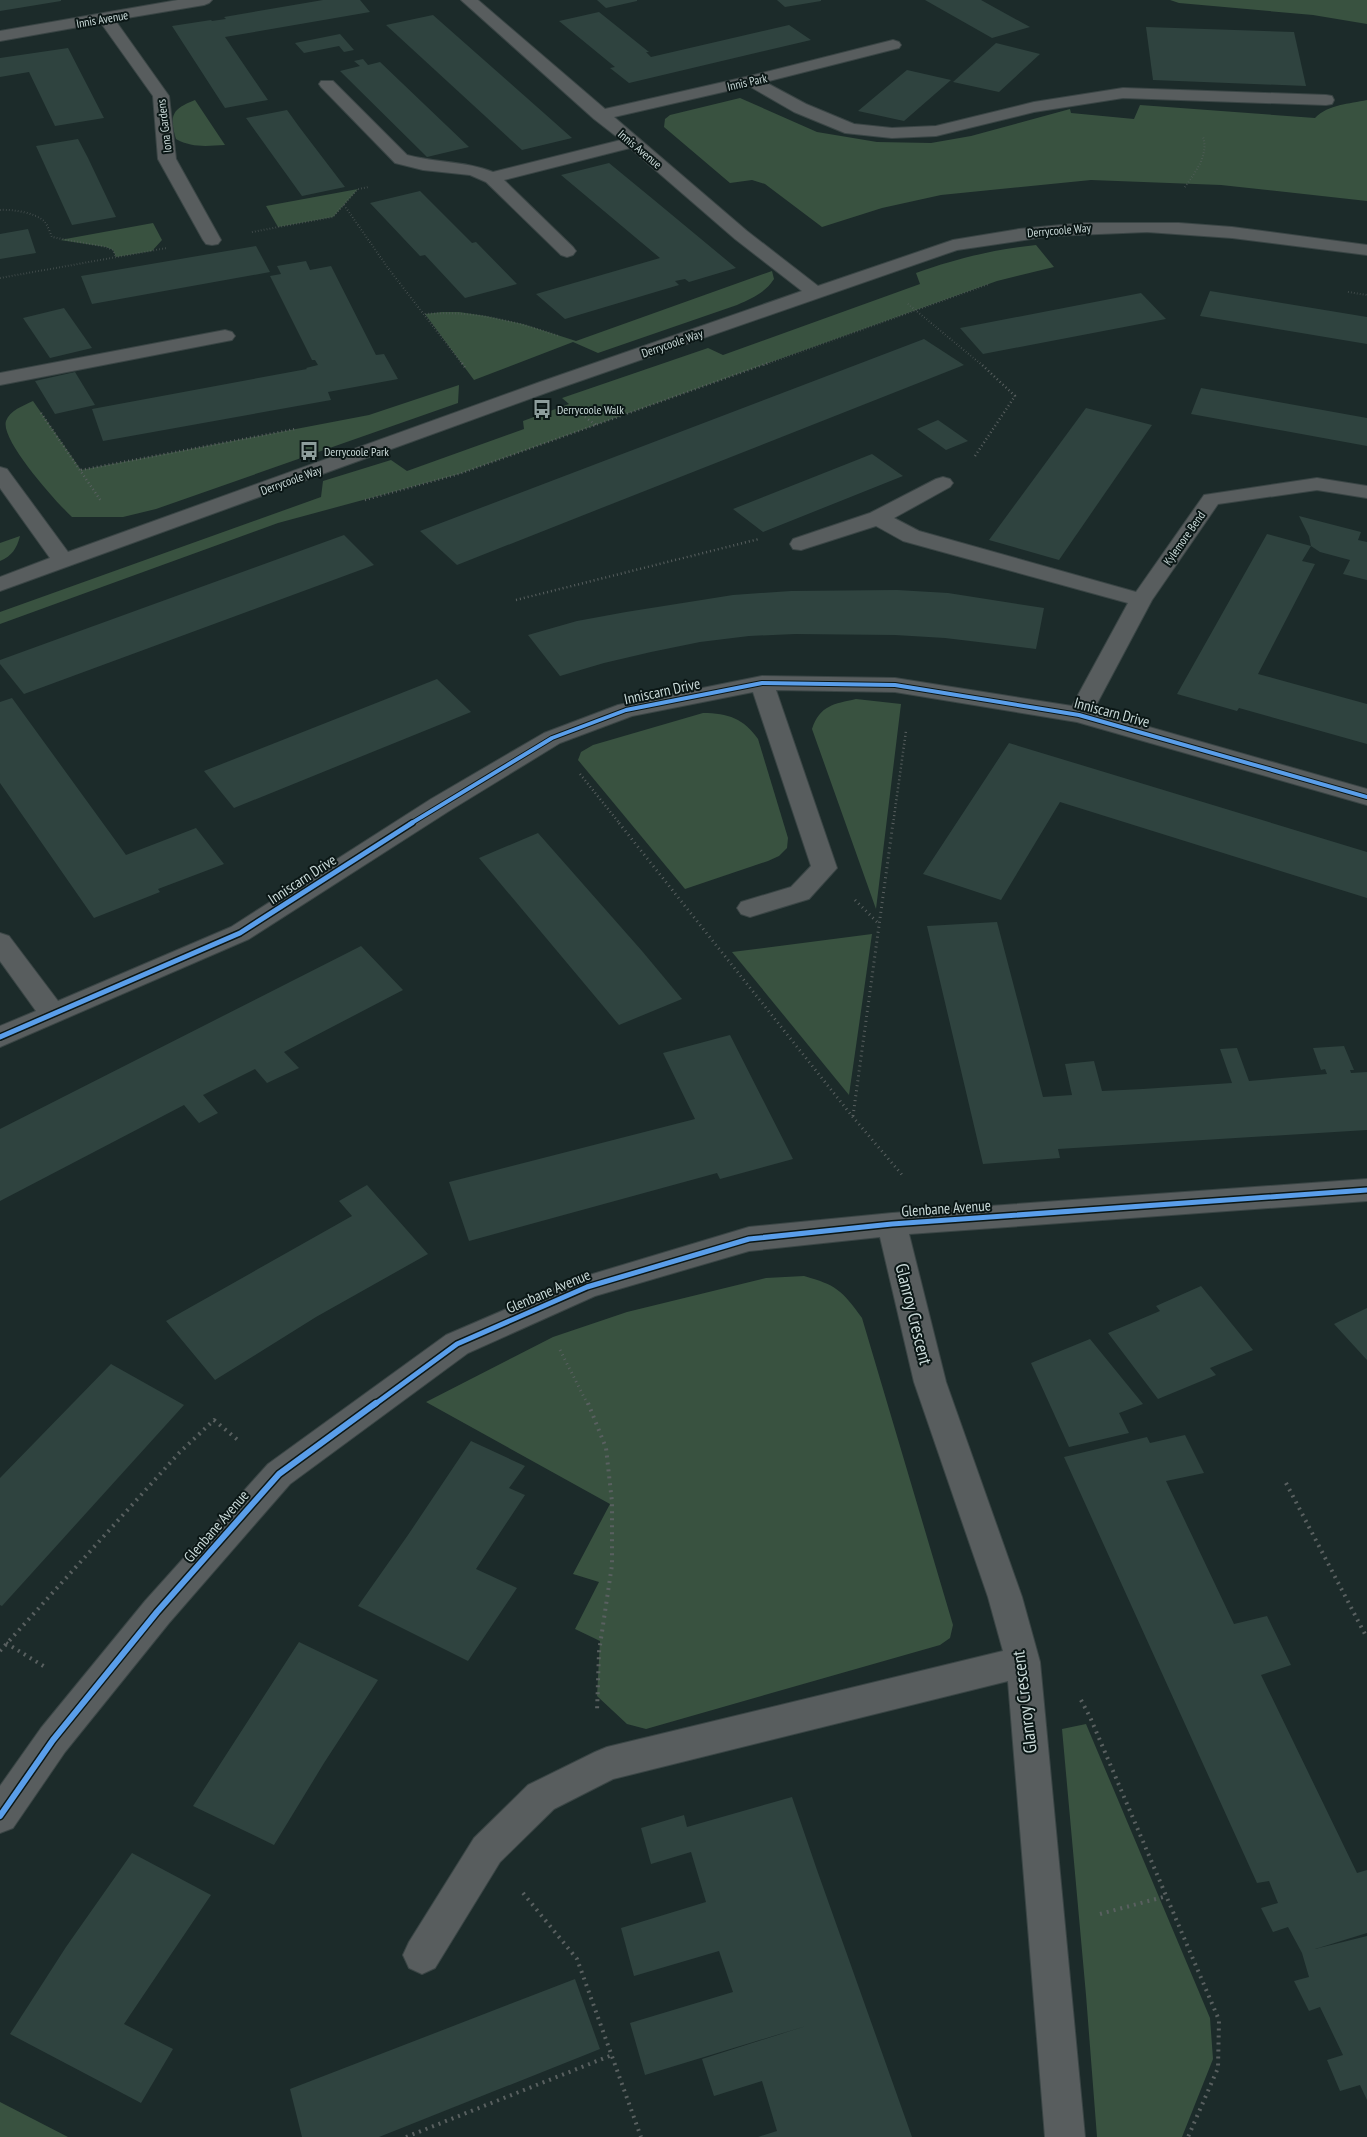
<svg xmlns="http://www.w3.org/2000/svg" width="1367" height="2137" font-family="'PT Sans Narrow',sans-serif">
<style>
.green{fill:#395240}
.building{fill:#2f433f}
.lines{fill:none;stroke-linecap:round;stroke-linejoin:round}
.minor-casing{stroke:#3a4545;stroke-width:2}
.path-far3{stroke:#596060;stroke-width:2;stroke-dasharray:0.5 2.5;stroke-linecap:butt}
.path-far2{stroke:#596060;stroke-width:2.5;stroke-dasharray:1 3;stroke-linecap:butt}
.path-far1{stroke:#596060;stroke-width:3;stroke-dasharray:1 4;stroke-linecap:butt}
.path{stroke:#596060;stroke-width:4;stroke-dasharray:2 5;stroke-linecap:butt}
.minor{fill:#585d5e;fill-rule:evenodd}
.cycleway-far2-casing{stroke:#0b1716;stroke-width:6}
.cycleway-far1-casing{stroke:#0b1716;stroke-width:8}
.cycleway-casing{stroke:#0b1716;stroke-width:9}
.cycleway-far2{stroke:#5a9eea;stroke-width:4}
.cycleway-far1{stroke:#5a9eea;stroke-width:5}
.cycleway{stroke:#5a9eea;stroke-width:6}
.labels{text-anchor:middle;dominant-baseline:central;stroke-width:4;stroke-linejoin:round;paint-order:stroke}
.far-street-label{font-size:12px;fill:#cadad9;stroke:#0b1716}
.far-poi-label{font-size:12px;fill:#cadad9;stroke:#0b1716;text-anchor:start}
.street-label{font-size:15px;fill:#cadad9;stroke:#0b1716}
.near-street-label{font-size:18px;fill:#cadad9;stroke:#0b1716}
</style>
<rect width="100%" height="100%" fill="#1c2b2a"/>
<g class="green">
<polygon points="1170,0 1367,0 1367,24 1313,15 1179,3"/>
<path d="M 740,98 L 817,132 L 877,142 L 931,143 L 971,136 L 1070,109 L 1071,113 L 1134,119 L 1140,105 L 1315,118 C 1329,104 1349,104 1367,100 L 1367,201 L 1221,185 L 1091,180 L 941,195 L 882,208 L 822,227 L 765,184 L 752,180 L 730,183 L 664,127 L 665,119 L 670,115 Z"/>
<path d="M 195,100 L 225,145 C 207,146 192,148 176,139 C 169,115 172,109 195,100 Z"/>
<polygon points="358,189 333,217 278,227 266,206"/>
<polygon points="153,223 162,240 152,251 116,257 113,250 106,247 60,240"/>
<path d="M 1036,245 L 1054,267 L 997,281 L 459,474 L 278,523 L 0,624 L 0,612 L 321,497 L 323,481 L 391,460 L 407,471 L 524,429 L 523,421 L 569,404 L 562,398 L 708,348 L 723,355 L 920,284 L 916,273 C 958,258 992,250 1036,245 Z"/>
<path d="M 772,271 L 774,279 C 765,293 752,298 737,305 L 598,353 L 573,342 L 474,380 L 425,314 L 442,312 L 459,312 L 486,316 L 523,324 L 576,341 Z"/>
<path d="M 459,385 L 458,403 L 156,509 L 123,517 L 72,517 C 57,503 0,440 6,421 C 10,410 23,406 33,401 L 81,470 L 369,415 Z"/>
<path d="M 20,536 C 17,548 12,556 0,561 L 0,543 Z"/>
<path d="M 856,699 L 901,704 L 876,909 L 812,729 C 820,705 834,704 856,699 Z"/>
<path d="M 703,713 C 728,713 744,719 758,739 L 788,838 L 787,848 L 779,856 L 768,861 L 685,889 L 578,760 L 581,752 L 593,745 Z"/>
<polygon points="872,934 849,1095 732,952"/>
<path d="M 804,1276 C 836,1285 842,1290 862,1318 L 953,1625 L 950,1638 L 940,1645 L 646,1729 L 627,1724 L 597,1696 L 600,1641 L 575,1629 L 599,1582 L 573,1574 L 610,1504 L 426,1402 L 553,1337 L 627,1312 L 766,1278 Z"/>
<polygon points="1086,1724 1210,2018 1213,2059 1182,2137 1097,2137 1086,1995 1062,1729"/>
<polygon points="0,2102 68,2137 0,2137"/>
</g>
<g class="building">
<polygon points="0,0 61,0 61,1 0,11"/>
<polygon points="323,0 360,0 370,12 225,37 268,100 225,108 172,26 211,20 212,21 226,19 224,17"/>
<polygon points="597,0 637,0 637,1 606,8"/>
<polygon points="777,0 821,0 821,1 785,7"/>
<polygon points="925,0 981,0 1030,27 992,38"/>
<polygon points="599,12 649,52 646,52 651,57 789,25 811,40 629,83 610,68 615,67 559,21"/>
<polygon points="433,15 545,114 572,138 522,150 386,25"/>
<polygon points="1146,27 1294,32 1306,86 1153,80"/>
<polygon points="340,34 354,50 344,52 339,46 304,53 295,43"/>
<polygon points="996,43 1040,54 999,92 953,82"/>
<polygon points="68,48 104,118 55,126 29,72 0,77 0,58"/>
<polygon points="363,59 368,65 380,62 469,147 427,157 340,71 360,66 354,61"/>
<polygon points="907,70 951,80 904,121 858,111"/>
<polygon points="287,110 300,128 345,187 302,196 246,118"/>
<polygon points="78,139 88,158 116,217 72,225 36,146"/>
<polygon points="609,163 654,200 736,268 689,282 685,279 675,281 679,285 565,319 536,294 660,258 561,175"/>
<polygon points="420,191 472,243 476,242 517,284 465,298 425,255 420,256 370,203"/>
<polygon points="28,229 36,253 0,259 0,234"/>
<polygon points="256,246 270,272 92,304 81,276"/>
<polygon points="306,261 310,270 331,266 376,355 384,354 398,379 328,392 331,400 103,441 92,409 307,369 306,368 318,365 315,360 312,360 270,276 281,274 277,266"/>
<polygon points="1210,291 1367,317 1367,344 1200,316"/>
<polygon points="1141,293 1166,319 983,354 960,328"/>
<polygon points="64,308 92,348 50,358 23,318"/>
<polygon points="924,339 964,365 457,565 420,531"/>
<polygon points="75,372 95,405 55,414 35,381"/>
<polygon points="1201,388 1367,418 1367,446 1191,414"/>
<polygon points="1086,408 1152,425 1059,560 989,540"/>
<polygon points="938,420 968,441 946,450 917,429"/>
<polygon points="872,454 903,476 763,532 733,509"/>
<polygon points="1299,516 1361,532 1358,540 1367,542 1367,580 1343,574 1350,560 1320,552 1311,546 1309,536"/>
<polygon points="1267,534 1311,546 1302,561 1315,564 1258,674 1367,704 1367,744 1239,708 1237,711 1177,694"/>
<polygon points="344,535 374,565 24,694 0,664 0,660"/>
<polygon points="897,590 948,593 1044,608 1036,649 945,638 895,635 795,634 749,636 700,642 651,652 604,663 560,676 528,635 577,621 626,612 733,595 791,591"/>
<polygon points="437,679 471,712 234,808 204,771"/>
<polygon points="12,698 126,855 196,828 224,864 158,889 160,892 94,918 0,783 0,702"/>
<polygon points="1009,743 1367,852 1367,898 1060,802 1001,900 923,874"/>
<polygon points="538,833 642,951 682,999 619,1025 479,858"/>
<polygon points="997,922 1043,1097 1072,1095 1065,1064 1094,1061 1102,1091 1143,1089 1232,1083 1220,1049 1237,1048 1249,1081 1327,1074 1325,1069 1321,1070 1313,1048 1344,1046 1354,1070 1350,1070 1351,1073 1367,1072 1367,1130 1058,1149 1060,1158 983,1164 927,926"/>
<polygon points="361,946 403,990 284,1052 299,1068 267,1083 255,1069 203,1095 218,1113 199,1123 184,1105 0,1201 0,1129"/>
<polygon points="730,1035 793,1159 720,1179 717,1173 469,1241 449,1182 695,1119 663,1053"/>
<polygon points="367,1185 428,1254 316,1317 215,1380 166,1321 352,1216 339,1201"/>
<polygon points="1201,1286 1253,1350 1210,1368 1216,1375 1158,1399 1108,1333 1160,1311 1156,1306"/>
<polygon points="1367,1308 1367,1360 1334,1324"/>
<polygon points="1090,1339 1143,1404 1119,1413 1129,1433 1069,1447 1031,1363"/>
<polygon points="111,1364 184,1405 2,1606 0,1605 0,1478"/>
<polygon points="1185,1435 1204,1473 1166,1481 1234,1624 1267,1616 1291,1665 1261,1675 1357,1873 1367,1870 1367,1933 1315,1949 1367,1936 1367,2100 1360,2085 1340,2091 1327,2060 1343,2055 1320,2007 1309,2011 1294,1981 1309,1977 1302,1953 1288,1927 1273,1932 1261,1908 1278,1903 1269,1881 1257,1883 1064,1457 1147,1437 1150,1443"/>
<polygon points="471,1441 525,1466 509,1488 525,1495 476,1569 517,1588 468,1661 358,1606 408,1535"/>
<polygon points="299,1642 378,1680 324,1763 274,1845 193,1806"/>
<polygon points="792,1797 817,1870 912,2137 758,2137 777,2131 762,2081 714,2096 702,2059 806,2026 645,2075 630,2023 733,1992 719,1951 634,1976 621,1928 706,1902 691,1852 651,1864 641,1828 684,1815 687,1827"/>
<polygon points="132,1853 211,1895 124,2024 173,2049 141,2103 10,2034 66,1947"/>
<polygon points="575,1979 600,2049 379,2137 302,2137 290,2089"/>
</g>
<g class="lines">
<g class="minor-casing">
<g id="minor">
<polygon points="178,0 212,0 209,3 204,5 115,20 169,96 176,159 221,240 218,244 212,245 206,244 203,240 158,159 153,96 101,23 0,41 0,31"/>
<path d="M 461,0 L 478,0 L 605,109 L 750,76 L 893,40 L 899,42 L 901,45 L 899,48 L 765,82 L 806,104 L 854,124 L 892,128 L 936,126 L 1034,102 L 1123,88 L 1326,95 L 1332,96 L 1334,100 L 1332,104 L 1326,105 L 1123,98 L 1034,112 L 936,136 L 892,138 L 845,133 L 794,112 L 749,86 L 614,117 L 747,231 L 818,286 L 953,240 L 1019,229 L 1083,223 L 1179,223 L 1232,227 L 1367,245 L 1367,255 L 1232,238 L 1147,232 L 1051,236 L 957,250 L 554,390 L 0,591 L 0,577 L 50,558 L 0,488 L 0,467 L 7,469 L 68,552 L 540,382 L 802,291 L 735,239 L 630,148 L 504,180 L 573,247 L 576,251 L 573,255 L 567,257 L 561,255 L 486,182 L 470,175 L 423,170 L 395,163 L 321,87 L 319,84 L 321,81 L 333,81 L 407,155 C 436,163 466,161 493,172 L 621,140 L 594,119 Z"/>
<polygon points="225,330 232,332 235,336 232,340 0,385 0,373"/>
<polygon points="943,477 950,479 953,483 950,487 894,518 919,531 1136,592 1204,495 1317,478 1367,486 1367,498 1317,490 1218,504 1152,600 1093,711 1367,789 1367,805 1077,722 895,692 776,690 837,868 809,899 750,917 741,914 737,908 741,902 791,887 811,866 753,692 632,716 560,743 449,811 249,939 0,1047 0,1026 36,1011 0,961 0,933 9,936 58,1001 231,927 431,799 544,733 618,705 762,676 895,678 1072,706 1128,603 903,541 876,526 801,550 793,549 790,544 793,539 870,513 936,479"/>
<polygon points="1367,1179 1367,1201 909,1234 946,1382 1022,1597 1040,1662 1085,2137 1045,2137 1008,1681 613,1779 554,1809 500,1862 435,1968 422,1974 409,1968 403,1955 409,1942 474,1838 528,1785 595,1752 607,1747 1003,1651 988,1597 914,1382 880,1237 749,1251 595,1296 468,1353 290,1484 169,1623 65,1752 13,1828 0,1833 0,1786 41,1728 145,1601 268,1464 446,1335 576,1279 749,1227 892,1213"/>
</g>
</g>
<g class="path-far3">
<path d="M 1185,187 C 1195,172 1209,156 1203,137"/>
<polyline points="344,205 388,268 463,365"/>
<path d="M 0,210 C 12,209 37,213 45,222 C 48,226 50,233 52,237 L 106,247 L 113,250 L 116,257"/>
<polyline points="252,232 333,217 358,189 369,187"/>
<polyline points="0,278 167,248"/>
<polyline points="1348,292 1367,295"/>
<polyline points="908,304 982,365"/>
<path d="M 425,314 C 472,310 515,321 559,336"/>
<polyline points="764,365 989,284"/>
</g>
<g class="path-far2">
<polyline points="462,363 466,369"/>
<polyline points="41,413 101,501"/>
<polyline points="585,417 596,425"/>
<polyline points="975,456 1015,396 980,363"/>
<polyline points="81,470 295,429"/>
<polyline points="365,500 459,474 768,363"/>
<polyline points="516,600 759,539"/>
<polyline points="580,774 620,824"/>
<polyline points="893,824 906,731"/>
</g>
<g class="path-far1">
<polyline points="619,823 852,1116 903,1176"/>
<polyline points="855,900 879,924"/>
<polyline points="853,1116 893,823"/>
<polyline points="560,1350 588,1405"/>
</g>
<g class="path">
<polyline points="588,1403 606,1448 612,1502 612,1565 599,1652 597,1712"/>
<polyline points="1286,1483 1367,1638"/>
<polyline points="6,1643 45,1667"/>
<polyline points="0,1651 179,1453 214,1420 239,1441"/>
<polyline points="1081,1700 1090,1717 1219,2020 1218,2068 1188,2137"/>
<polyline points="523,1893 577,1959 641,2137"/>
<polyline points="1100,1914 1167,1896"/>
<polyline points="406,2137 612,2055"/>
</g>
<use href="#minor" class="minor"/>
<g class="cycleway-far2-casing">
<polyline id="cycleway-far2" points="410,824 552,738 626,710 762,683 895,685 1079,715 1367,797"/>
</g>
<g class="cycleway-far1-casing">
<g id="cycleway-far1">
<polyline points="0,1037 240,933 412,823"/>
<polyline points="374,1405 457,1344 587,1287 749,1239 892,1224 1367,1190"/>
</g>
</g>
<g class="cycleway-casing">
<polyline id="cycleway" points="0,1816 53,1740 157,1612 279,1474 376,1403"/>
</g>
<use href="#cycleway-far2" class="cycleway-far2"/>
<use href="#cycleway-far1" class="cycleway-far1"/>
<use href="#cycleway" class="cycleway"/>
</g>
<defs>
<g id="bus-bare" transform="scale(1.5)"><path d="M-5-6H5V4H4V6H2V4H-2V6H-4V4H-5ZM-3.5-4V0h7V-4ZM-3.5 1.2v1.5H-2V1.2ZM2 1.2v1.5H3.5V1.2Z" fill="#8d9d9c" stroke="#0b1716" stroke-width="2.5" paint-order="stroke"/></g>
</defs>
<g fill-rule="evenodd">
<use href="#bus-bare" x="542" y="409"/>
<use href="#bus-bare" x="309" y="451"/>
</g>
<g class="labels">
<g class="far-street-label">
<text transform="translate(102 19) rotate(-10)">Innis Avenue</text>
<text transform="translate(747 82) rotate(-13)">Innis Park</text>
<text transform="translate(164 126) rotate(-97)">Iona Gardens</text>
<text transform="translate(640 149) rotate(40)">Innis Avenue</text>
<text transform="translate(1059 230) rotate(-5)">Derrycoole Way</text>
<text transform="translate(672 343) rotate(-19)">Derrycoole Way</text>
<text transform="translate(291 480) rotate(-20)">Derrycoole Way</text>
<text transform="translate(1184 538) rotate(-55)">Kylemore Bend</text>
</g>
<g class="far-poi-label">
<text x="557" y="409">Derrycoole Walk</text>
<text x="324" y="451">Derrycoole Park</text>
</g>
<g class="street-label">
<text transform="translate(662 691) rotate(-12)">Inniscarn Drive</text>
<text transform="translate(1112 712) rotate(15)">Inniscarn Drive</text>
<text transform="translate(302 879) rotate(-33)">Inniscarn Drive</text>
<text transform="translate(946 1208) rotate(-4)">Glenbane Avenue</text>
<text transform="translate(548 1291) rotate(-23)">Glenbane Avenue</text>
<text transform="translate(216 1526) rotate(-49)">Glenbane Avenue</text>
</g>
<g class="near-street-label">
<text transform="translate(914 1314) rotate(76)">Glanroy Crescent</text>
<text transform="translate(1024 1702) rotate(-97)">Glanroy Crescent</text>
</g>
</g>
</svg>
